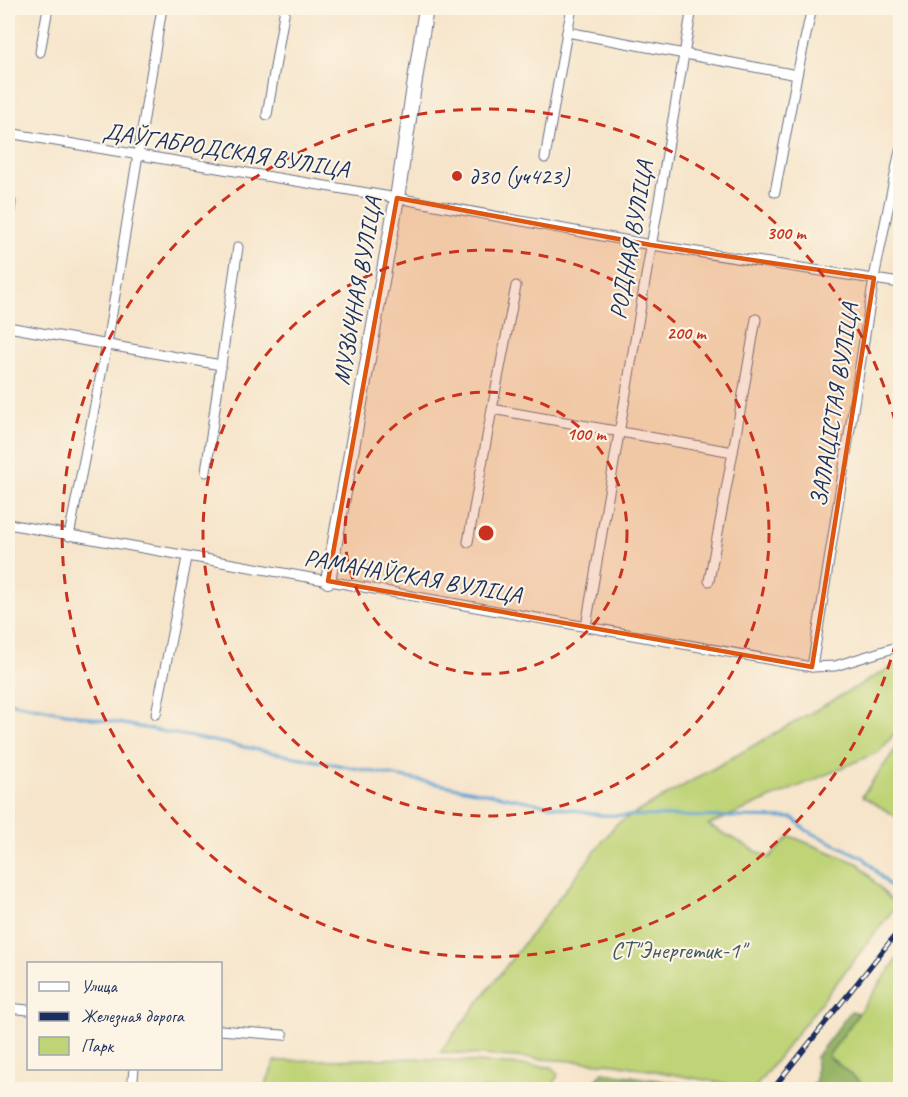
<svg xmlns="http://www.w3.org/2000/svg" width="908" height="1097" font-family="Caveat,sans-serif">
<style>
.green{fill:#bfd377;stroke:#6d816a;stroke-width:1.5}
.forest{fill:#97b568;stroke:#597263;stroke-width:1.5}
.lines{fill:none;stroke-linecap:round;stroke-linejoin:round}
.stream{stroke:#5ea2d3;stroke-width:3}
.street-casing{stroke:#686f84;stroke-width:11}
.secondary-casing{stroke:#686f84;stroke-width:16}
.street{stroke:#fff;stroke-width:9}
.secondary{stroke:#fff;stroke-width:14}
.rail-casing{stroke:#1b2f5e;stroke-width:5}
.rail{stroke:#fcf5e5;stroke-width:3;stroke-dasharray:9;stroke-linecap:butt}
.marked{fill:#de5710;fill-opacity:0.2;stroke:#de5710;stroke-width:4.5;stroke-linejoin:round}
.ring{fill:none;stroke:#c8321e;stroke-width:3;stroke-dasharray:10 8}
.poi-dot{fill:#c8321e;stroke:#fcf5e5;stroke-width:2}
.labels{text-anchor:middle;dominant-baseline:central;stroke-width:4.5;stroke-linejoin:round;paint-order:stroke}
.street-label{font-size:24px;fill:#1b2f5e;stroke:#fcf5e5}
.poi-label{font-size:24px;fill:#1b2f5e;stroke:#fcf5e5;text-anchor:start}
.park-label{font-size:24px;fill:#445864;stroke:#fcf5e5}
.centre{fill:#c8321e;stroke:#fcf5e5;stroke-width:3}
.ring-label{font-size:18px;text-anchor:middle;font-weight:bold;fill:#c8321e;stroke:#fcf5e5;stroke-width:4.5;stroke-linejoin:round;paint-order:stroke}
</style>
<rect width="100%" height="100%" fill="#fcf5e5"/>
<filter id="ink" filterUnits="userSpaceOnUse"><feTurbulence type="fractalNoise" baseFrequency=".0167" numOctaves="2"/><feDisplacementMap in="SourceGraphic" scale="12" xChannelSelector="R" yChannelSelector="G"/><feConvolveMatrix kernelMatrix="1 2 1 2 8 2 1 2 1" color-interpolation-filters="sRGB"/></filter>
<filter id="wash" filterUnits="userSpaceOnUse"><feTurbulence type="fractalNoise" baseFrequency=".008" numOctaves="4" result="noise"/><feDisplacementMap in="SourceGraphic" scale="24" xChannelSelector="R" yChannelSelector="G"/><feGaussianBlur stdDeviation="1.35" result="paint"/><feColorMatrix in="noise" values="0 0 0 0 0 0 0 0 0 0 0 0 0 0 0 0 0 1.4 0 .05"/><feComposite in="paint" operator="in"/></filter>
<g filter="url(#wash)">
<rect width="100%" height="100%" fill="#f6e5cb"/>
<g class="green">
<polygon points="900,662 900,727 879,752 708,825 769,858 790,836 859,864 896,906 754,1089 616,1064 440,1052 616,824"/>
<polygon points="900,743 900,819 862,796"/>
<polygon points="900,955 900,1089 869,1089 828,1056"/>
<polygon points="417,1058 551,1067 558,1074 552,1089 264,1089 275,1061"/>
</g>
<g class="forest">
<polygon points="851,1011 859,1013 828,1056 869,1089 810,1089 816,1081 816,1057"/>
<polygon points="603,1072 717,1089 559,1089 561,1085 593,1084"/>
</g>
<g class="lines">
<polyline class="stream" points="8,702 600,815 793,818 806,830 864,858 900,897"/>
</g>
</g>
<g filter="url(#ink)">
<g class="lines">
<g class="street-casing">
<g id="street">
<polyline points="567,32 572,8"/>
<polyline points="40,52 48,8"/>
<polyline points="797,75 812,8"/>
<polyline points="267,115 285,8"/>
<polyline points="8,133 397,198 651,245 900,283"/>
<polyline points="545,158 567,32 797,75 775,192"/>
<polyline points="8,226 11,202"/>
<polyline points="8,327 221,365 206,472"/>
<polyline points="221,365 238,247"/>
<polyline points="492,409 516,286"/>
<polyline points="733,452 756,319"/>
<polyline points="8,524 812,667 835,666 900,646"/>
<polyline points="69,536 107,344 162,8"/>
<polyline points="468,542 492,409 733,452 709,581"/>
<polyline points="586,626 692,8"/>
<polyline points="812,667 874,278 900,150"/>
<polyline points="156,714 187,558"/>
<polyline points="8,1008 28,1010"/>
<polyline points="220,1030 283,1035"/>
<polyline points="132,1090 134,1068"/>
</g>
</g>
<g class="secondary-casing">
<polyline id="secondary" points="328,581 397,198 426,8"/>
</g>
<use href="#street" class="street"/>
<use href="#secondary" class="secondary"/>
<g class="rail-casing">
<polyline id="rail" points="772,1090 900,929"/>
</g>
<use href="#rail" class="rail"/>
</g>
</g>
<path class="marked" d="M 397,198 L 651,245 L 874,278 L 812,667 L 328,581 Z"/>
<g class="ring">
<circle cx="486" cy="533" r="141"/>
<circle cx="486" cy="533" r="283"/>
<path d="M900 625A424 424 0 1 1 900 441"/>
</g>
<circle class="poi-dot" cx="457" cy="176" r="6"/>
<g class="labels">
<g class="street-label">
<text transform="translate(226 150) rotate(9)">ДАЎГАБРОДСКАЯ ВУЛІЦА</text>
<text transform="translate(631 240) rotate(-80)">РОДНАЯ ВУЛІЦА</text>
<text transform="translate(357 291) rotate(-80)">МУЗЫЧНАЯ ВУЛІЦА</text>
<text transform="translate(834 405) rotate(-81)">ЗАЛАЦІСТАЯ ВУЛІЦА</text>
<text transform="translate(413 576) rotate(10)">РАМАНАЎСКАЯ ВУЛІЦА</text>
</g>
<g class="poi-label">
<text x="469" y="176">д30 (уч423)</text>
</g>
<g class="park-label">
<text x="678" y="950">СТ"Энергетик-1"</text>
</g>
</g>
<circle cx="486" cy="533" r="9" class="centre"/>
<g class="ring-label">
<text x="786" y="239">300 m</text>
<text x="686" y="339">200 m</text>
<text x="586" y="440">100 m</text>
</g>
<rect width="908" height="1097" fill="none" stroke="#fcf5e5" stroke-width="30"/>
<rect x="27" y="962" width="195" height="108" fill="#fcf5e5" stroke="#a2a6af" stroke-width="1.5"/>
<rect x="39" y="982" width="30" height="9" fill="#ffffff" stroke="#a2a6af" stroke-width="1.5"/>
<text x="81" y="992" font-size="18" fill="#1b2f5e">Улица</text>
<rect x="39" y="1012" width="30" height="9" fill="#1b2f5e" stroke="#a2a6af" stroke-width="1.5"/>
<text x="81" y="1022" font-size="18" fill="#1b2f5e">Железная дорога</text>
<rect x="39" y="1037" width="30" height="18" fill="#bfd377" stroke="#a2a6af" stroke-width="1.5"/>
<text x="81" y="1052" font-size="18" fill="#1b2f5e">Парк</text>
</svg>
